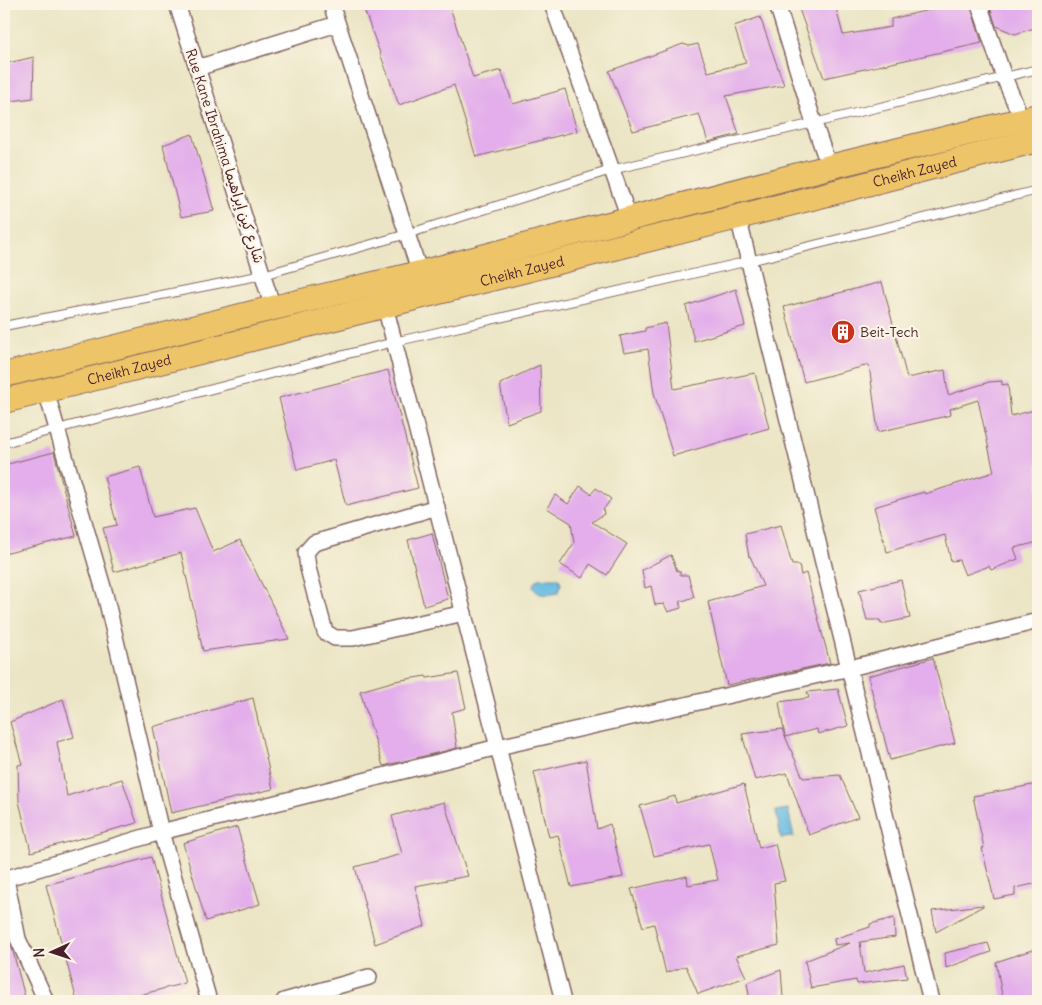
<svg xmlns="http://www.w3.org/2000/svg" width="1042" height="1005" font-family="Delius,'Playpen Sans Arabic',sans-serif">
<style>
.water{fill:#63bae0;stroke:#566c86}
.building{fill:#e3aeeb}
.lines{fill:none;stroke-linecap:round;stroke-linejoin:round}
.service-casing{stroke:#826461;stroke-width:10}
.minor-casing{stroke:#826461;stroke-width:18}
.trunk-casing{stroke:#826461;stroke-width:26}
.service{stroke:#fff;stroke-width:8}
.minor{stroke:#fff;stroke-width:15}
.trunk{stroke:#eec469;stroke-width:24}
.labels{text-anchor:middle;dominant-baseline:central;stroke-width:4.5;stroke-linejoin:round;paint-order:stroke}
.street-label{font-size:14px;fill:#4a1f2b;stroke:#fcf5e5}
.poi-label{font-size:14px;fill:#4a1f2b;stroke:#fcf5e5;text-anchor:start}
</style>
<rect width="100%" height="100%" fill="#fcf5e5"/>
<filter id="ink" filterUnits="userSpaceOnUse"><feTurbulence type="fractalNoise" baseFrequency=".02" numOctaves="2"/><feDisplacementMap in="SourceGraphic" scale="10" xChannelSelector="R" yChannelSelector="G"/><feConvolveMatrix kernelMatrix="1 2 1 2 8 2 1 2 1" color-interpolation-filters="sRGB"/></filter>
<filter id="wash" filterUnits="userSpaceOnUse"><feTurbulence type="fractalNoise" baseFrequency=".0096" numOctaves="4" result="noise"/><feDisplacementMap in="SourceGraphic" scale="20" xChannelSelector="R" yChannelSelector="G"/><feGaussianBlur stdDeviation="1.12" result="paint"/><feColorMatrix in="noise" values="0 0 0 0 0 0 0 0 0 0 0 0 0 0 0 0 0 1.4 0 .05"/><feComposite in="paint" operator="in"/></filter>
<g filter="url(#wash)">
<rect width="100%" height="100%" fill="#ebe5c5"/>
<g class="water">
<path d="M 550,578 L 557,578 L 560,580 L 561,585 L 558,593 C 548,595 538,597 533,587 L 535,581 L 539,579 Z"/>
<polygon points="788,809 794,837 781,838 776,811"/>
</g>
<g id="blocks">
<g class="building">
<polygon points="362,4 449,4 473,78 501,70 513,104 565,89 577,131 476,157 454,85 399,105"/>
<polygon points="819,4 835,4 843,35 891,27 891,19 950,5 947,4 970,4 982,43 824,78 799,9"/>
<polygon points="989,4 1038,4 1038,27 1015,34 996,26"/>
<polygon points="760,17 784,85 726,96 739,134 708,142 699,114 633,131 609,71 683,44 689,46 698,44 708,72 746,63 734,26"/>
<polygon points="34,57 33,98 4,102 4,64"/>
<polygon points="192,134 214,211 181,217 163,145"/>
<polygon points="882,282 907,378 945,370 948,395 989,382 1002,381 1002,385 1008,384 1011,416 1038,409 1038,542 1014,548 1018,559 991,570 989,566 965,575 959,560 951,561 945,535 887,552 874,507 924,492 925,494 994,472 978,400 950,409 951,415 878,432 869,365 804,382 784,307"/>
<polygon points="736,289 745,326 694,341 686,306"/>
<polygon points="666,323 674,389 755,373 769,428 673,456 654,393 648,349 624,353 620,336 645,331 645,328"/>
<polygon points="540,365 541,411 507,423 500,384"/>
<polygon points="388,370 418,488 346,506 334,460 297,470 279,398"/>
<polygon points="54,452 76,536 4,554 4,465"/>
<polygon points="140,467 153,517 195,508 213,552 240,540 289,639 203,651 181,553 114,572 103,528 117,525 104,477"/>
<polygon points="580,486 591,494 596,488 611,499 603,510 604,514 592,522 627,544 607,575 590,564 582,578 560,564 574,543 571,523 547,508 555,495 568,504"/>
<polygon points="781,525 792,565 799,565 801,575 806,573 830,663 727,685 708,602 763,586 750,556 749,557 745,534"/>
<polygon points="432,533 448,599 424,606 408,540"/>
<polygon points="671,555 677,571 680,571 680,575 688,575 694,597 680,602 681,608 668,612 664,604 655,605 651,586 645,588 642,570"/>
<polygon points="901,580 910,618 881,624 880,620 867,620 859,590"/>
<polygon points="933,658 955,743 890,760 868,676"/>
<polygon points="458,673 466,708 452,712 457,748 383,766 360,691 395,681 426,676 427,678"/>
<polygon points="838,689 848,726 818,734 817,729 785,737 779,702 809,698 807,692"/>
<polygon points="253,698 273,789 171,813 153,727"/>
<polygon points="63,699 74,737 57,742 67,796 122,779 137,823 31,852 19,801 18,765 22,764 10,722"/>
<polygon points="782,729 803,778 840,775 858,817 809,835 787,773 755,780 742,734"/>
<polygon points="586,760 597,829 610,824 623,877 571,887 558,835 549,837 534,772"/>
<polygon points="744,784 759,848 775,844 785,881 774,883 779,945 736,956 746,977 698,994 686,966 666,973 654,924 643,927 631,889 687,876 688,885 718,880 709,844 654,856 640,806 675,796 676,803"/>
<polygon points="1038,784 1038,883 1015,888 1015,895 994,899 982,848 984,848 973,796"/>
<polygon points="444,802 468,876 415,886 425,926 375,944 355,867 402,854 392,816"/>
<polygon points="237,827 260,904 206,921 183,843"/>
<polygon points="151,857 185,983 117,1001 77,1001 46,885"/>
<polygon points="983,905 983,906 936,932 932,911"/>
<polygon points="894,918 895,937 860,942 864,973 904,964 907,978 857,984 856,980 811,988 805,961 850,943 835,945 834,939 870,927 870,924"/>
<polygon points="8,935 12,948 26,1001 4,1001 4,936"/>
<polygon points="988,943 991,952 946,968 945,953"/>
<polygon points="1038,948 1038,1001 1003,1001 996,962"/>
<polygon points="781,970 783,998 771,1001 750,1001 747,983"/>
</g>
</g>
</g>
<g filter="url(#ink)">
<use href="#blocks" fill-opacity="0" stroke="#826461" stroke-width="1"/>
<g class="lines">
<g class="service-casing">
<g id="service">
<polyline points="4,326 263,275 407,234 611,170 814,123 1038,69"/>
<polyline points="4,443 57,429 394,342 749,261 1038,190"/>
</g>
</g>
<g class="minor-casing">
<g id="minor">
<polyline points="177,4 273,308"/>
<polyline points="331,4 420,273"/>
<polyline points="552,4 630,220"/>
<polyline points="777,4 814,123 829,167"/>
<polyline points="979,4 1004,77 1022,120"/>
<polyline points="197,68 337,24"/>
<polyline points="738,217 931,1001"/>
<polyline points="385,306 563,1001"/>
<polyline points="46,391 105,594 161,832 209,1001"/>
<polyline points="437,507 314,543 306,552 308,568 325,632 335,638 353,638 464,613"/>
<polyline points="4,879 161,832 498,747 850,668 1038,621"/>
<polyline points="6,879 18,939 46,1001"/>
<polyline points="284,1001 369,977"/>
</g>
</g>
<g class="trunk-casing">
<g id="trunk">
<polyline points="4,375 273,308 420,273 829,167 1038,116"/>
<path id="s1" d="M 4,401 L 738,217 L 1038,140"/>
</g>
</g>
<use href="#service" class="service"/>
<use href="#minor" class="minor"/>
<use href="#trunk" class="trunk"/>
</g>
</g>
<defs>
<g id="building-disc" transform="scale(1.25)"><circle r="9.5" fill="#c8321e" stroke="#fcf5e5"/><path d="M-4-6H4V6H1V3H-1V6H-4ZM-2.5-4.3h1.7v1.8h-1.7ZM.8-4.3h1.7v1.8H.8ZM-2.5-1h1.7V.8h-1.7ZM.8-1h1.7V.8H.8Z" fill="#fff"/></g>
</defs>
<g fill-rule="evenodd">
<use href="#building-disc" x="843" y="332"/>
</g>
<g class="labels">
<g class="street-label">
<text transform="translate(225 156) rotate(72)">Rue Kane Ibrahima شارع كين إبراهيما</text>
<text stroke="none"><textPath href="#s1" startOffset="939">Cheikh Zayed</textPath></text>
<text stroke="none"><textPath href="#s1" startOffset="534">Cheikh Zayed</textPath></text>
<text stroke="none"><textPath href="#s1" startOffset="129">Cheikh Zayed</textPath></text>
</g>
<g class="poi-label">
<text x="860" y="332">Beit-Tech</text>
</g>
</g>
<rect width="1042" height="1005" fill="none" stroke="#fcf5e5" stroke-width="20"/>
<g transform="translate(52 952) rotate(267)" stroke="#fcf5e5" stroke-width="4" paint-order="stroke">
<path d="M0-4L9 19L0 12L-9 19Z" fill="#4a1f2b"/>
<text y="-8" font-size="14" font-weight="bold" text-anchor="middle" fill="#4a1f2b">N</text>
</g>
</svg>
